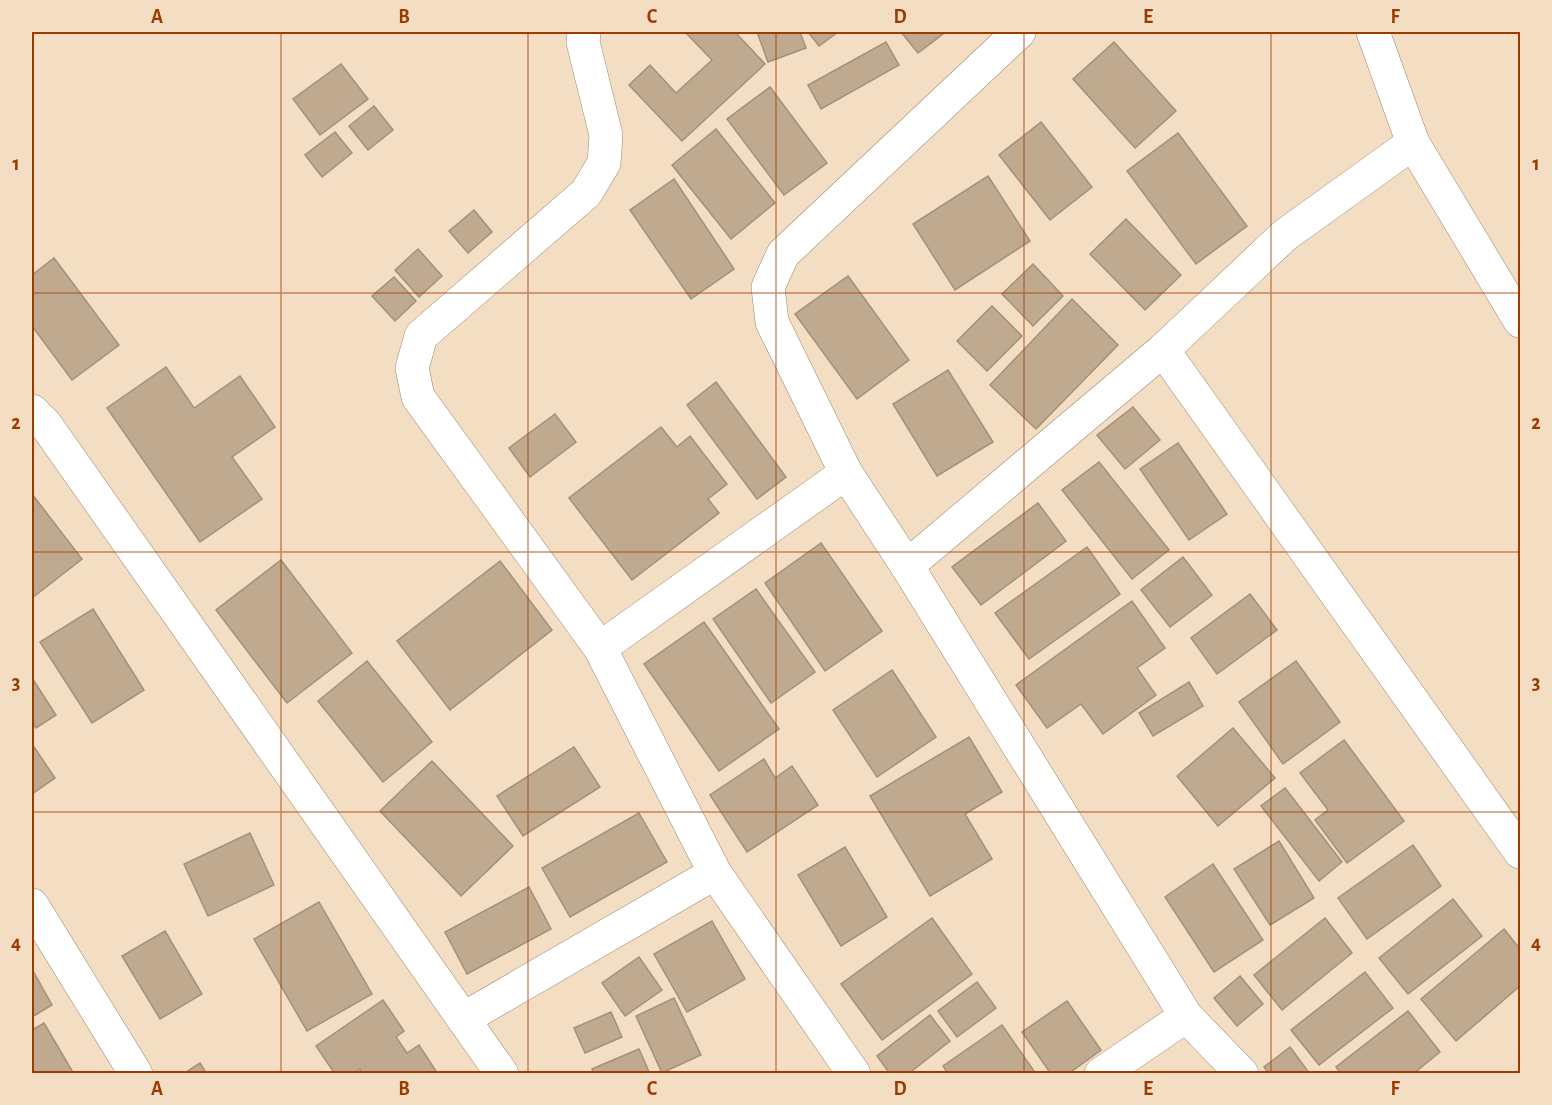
<svg xmlns="http://www.w3.org/2000/svg" width="1552" height="1105" font-family="'Alegreya Sans',sans-serif">
<style>
.building{fill:#bfaa8f;stroke:#a49077;stroke-width:1.5}
.lines{fill:none;stroke-linecap:round;stroke-linejoin:round}
.minor-casing{stroke:#9b876e;stroke-width:34}
.minor{stroke:#fff;stroke-width:33}
.grid{fill:none;stroke:#9d3a00;stroke-width:1.5;stroke-opacity:0.55}
.neatline{fill:none;stroke:#9d3a00;stroke-width:2}
.grid-label{font-size:20px;text-anchor:middle;font-weight:bold;fill:#9d3a00}
</style>
<rect width="100%" height="100%" fill="#f3dec3"/>
<g class="building">
<polygon points="685,32 735,32 765,64 682,141 629,85 650,65 676,93 712,60"/>
<polygon points="757,32 800,32 806,48 768,62"/>
<polygon points="808,32 838,32 819,46"/>
<polygon points="901,32 942,32 943,34 918,53"/>
<polygon points="886,42 899,65 821,109 808,85"/>
<polygon points="1114,42 1176,111 1135,148 1073,79"/>
<polygon points="341,64 368,99 320,135 293,99"/>
<polygon points="770,87 827,163 784,195 727,119"/>
<polygon points="374,106 393,130 368,150 349,126"/>
<polygon points="1041,122 1092,187 1050,220 999,155"/>
<polygon points="716,129 775,203 731,239 672,165"/>
<polygon points="335,132 352,153 322,177 305,155"/>
<polygon points="1178,133 1247,226 1196,264 1127,171"/>
<polygon points="988,176 1030,241 955,290 913,224"/>
<polygon points="674,179 734,269 691,299 630,210"/>
<polygon points="474,210 492,232 468,253 449,231"/>
<polygon points="1126,219 1181,275 1145,310 1090,254"/>
<polygon points="418,249 442,276 419,297 395,270"/>
<polygon points="54,258 119,345 72,380 32,326 32,275"/>
<polygon points="1033,264 1063,296 1033,326 1002,294"/>
<polygon points="848,276 909,360 857,399 795,314"/>
<polygon points="394,277 416,301 395,321 372,296"/>
<polygon points="1072,299 1118,345 1036,429 990,385"/>
<polygon points="992,306 1022,336 987,371 957,341"/>
<polygon points="166,367 194,408 240,376 275,427 232,457 262,499 200,542 107,408"/>
<polygon points="948,370 993,442 937,476 893,404"/>
<polygon points="716,382 786,477 757,499 687,405"/>
<polygon points="1133,407 1160,440 1125,469 1097,435"/>
<polygon points="555,414 576,442 530,477 509,448"/>
<polygon points="661,427 677,447 690,436 727,484 708,499 719,513 632,580 569,498"/>
<polygon points="1178,443 1227,514 1189,540 1140,469"/>
<polygon points="1099,462 1169,550 1132,579 1062,490"/>
<polygon points="32,494 82,559 32,598"/>
<polygon points="1038,503 1066,541 981,605 952,567"/>
<polygon points="821,543 882,631 825,671 765,583"/>
<polygon points="1087,547 1120,594 1029,659 995,613"/>
<polygon points="1183,557 1212,595 1170,627 1141,590"/>
<polygon points="281,560 352,653 287,703 216,610"/>
<polygon points="500,561 552,630 450,710 397,641"/>
<polygon points="756,589 815,672 771,703 713,619"/>
<polygon points="1250,594 1277,630 1217,674 1191,638"/>
<polygon points="1132,601 1165,648 1137,668 1156,695 1103,734 1081,704 1047,728 1016,685"/>
<polygon points="93,609 144,690 92,723 40,642"/>
<polygon points="704,622 779,729 719,771 644,664"/>
<polygon points="367,661 432,742 383,782 318,701"/>
<polygon points="1296,661 1340,722 1283,764 1239,702"/>
<polygon points="892,670 936,737 877,777 833,710"/>
<polygon points="32,678 56,715 36,728 32,722"/>
<polygon points="1189,682 1203,706 1153,736 1139,713"/>
<polygon points="1233,728 1275,778 1218,826 1177,776"/>
<polygon points="969,737 1002,792 965,814 992,859 930,896 870,796"/>
<polygon points="1344,740 1404,821 1347,863 1315,820 1328,810 1300,773"/>
<polygon points="32,744 55,778 32,794"/>
<polygon points="574,747 600,787 523,836 497,796"/>
<polygon points="764,759 775,778 792,766 818,805 747,852 710,795"/>
<polygon points="432,761 513,846 461,896 380,811"/>
<polygon points="1285,788 1342,862 1319,881 1261,806"/>
<polygon points="639,813 667,862 570,917 542,868"/>
<polygon points="250,833 274,885 208,916 184,864"/>
<polygon points="1279,841 1314,898 1270,925 1234,869"/>
<polygon points="1413,845 1441,886 1367,939 1338,898"/>
<polygon points="845,847 887,917 841,946 798,875"/>
<polygon points="1213,864 1263,940 1214,972 1165,897"/>
<polygon points="529,887 551,929 467,974 445,932"/>
<polygon points="1453,899 1482,936 1408,994 1379,958"/>
<polygon points="319,902 372,994 307,1031 254,939"/>
<polygon points="932,918 972,974 882,1040 841,984"/>
<polygon points="1325,918 1352,953 1282,1010 1254,975"/>
<polygon points="712,921 745,979 687,1012 654,954"/>
<polygon points="1504,929 1520,949 1520,986 1456,1041 1421,999"/>
<polygon points="165,931 202,994 160,1019 122,956"/>
<polygon points="639,957 662,990 625,1016 602,983"/>
<polygon points="32,969 52,1005 32,1017"/>
<polygon points="1365,972 1393,1008 1319,1065 1291,1030"/>
<polygon points="1240,976 1263,1004 1237,1026 1214,998"/>
<polygon points="977,982 996,1008 957,1037 938,1011"/>
<polygon points="674,998 701,1055 662,1073 636,1016"/>
<polygon points="383,1000 404,1031 396,1037 407,1053 419,1045 438,1074 363,1074 360,1069 354,1074 335,1074 316,1046"/>
<polygon points="1067,1001 1101,1050 1068,1074 1051,1074 1022,1032"/>
<polygon points="1408,1011 1440,1052 1413,1074 1341,1074 1336,1067"/>
<polygon points="611,1012 622,1037 585,1053 574,1028"/>
<polygon points="930,1015 950,1041 908,1074 890,1074 877,1056"/>
<polygon points="44,1023 74,1074 32,1074 32,1030"/>
<polygon points="1002,1025 1036,1074 948,1074 943,1066"/>
<polygon points="1290,1047 1310,1074 1269,1074 1264,1067"/>
<polygon points="639,1049 650,1074 594,1074 592,1069"/>
<polygon points="200,1063 207,1074 183,1074"/>
</g>
<g class="lines">
<g class="minor-casing">
<g id="minor">
<polyline points="584,32 583,42 606,135 604,163 586,193 421,336 412,368 418,397 600,648 715,873 854,1074"/>
<polyline points="1019,32 783,254 768,287 772,322 846,473 907,566 1186,1016 1242,1074"/>
<polyline points="1373,32 1413,143 1520,321"/>
<polyline points="1163,350 1520,852"/>
<polyline points="32,411 46,425 502,1074"/>
<polyline points="907,566 1163,350 1285,235 1413,143"/>
<polyline points="600,648 846,473"/>
<polyline points="32,905 136,1074"/>
<polyline points="463,1019 715,873"/>
<polyline points="1101,1074 1186,1016"/>
</g>
</g>
<use href="#minor" class="minor"/>
</g>
<path class="grid" d="M 281,32 L 281,1074M 528,32 L 528,1074M 776,32 L 776,1074M 1024,32 L 1024,1074M 1271,32 L 1271,1074M 32,293 L 1520,293M 32,552 L 1520,552M 32,812 L 1520,812"/>
<rect width="1552" height="1105" fill="none" stroke="#f3dec3" stroke-width="66"/>
<rect x="33" y="33" width="1486" height="1039" class="neatline"/>
<g class="grid-label">
<text x="157" y="23">A</text>
<text x="404" y="23">B</text>
<text x="652" y="23">C</text>
<text x="900" y="23">D</text>
<text x="1148" y="23">E</text>
<text x="1395" y="23">F</text>
<text x="16" y="170">1</text>
<text x="1536" y="170">1</text>
<text x="16" y="429">2</text>
<text x="1536" y="429">2</text>
<text x="16" y="689">3</text>
<text x="1536" y="689">3</text>
<text x="16" y="949">4</text>
<text x="1536" y="949">4</text>
<text x="157" y="1095">A</text>
<text x="404" y="1095">B</text>
<text x="652" y="1095">C</text>
<text x="900" y="1095">D</text>
<text x="1148" y="1095">E</text>
<text x="1395" y="1095">F</text>
</g>
</svg>
